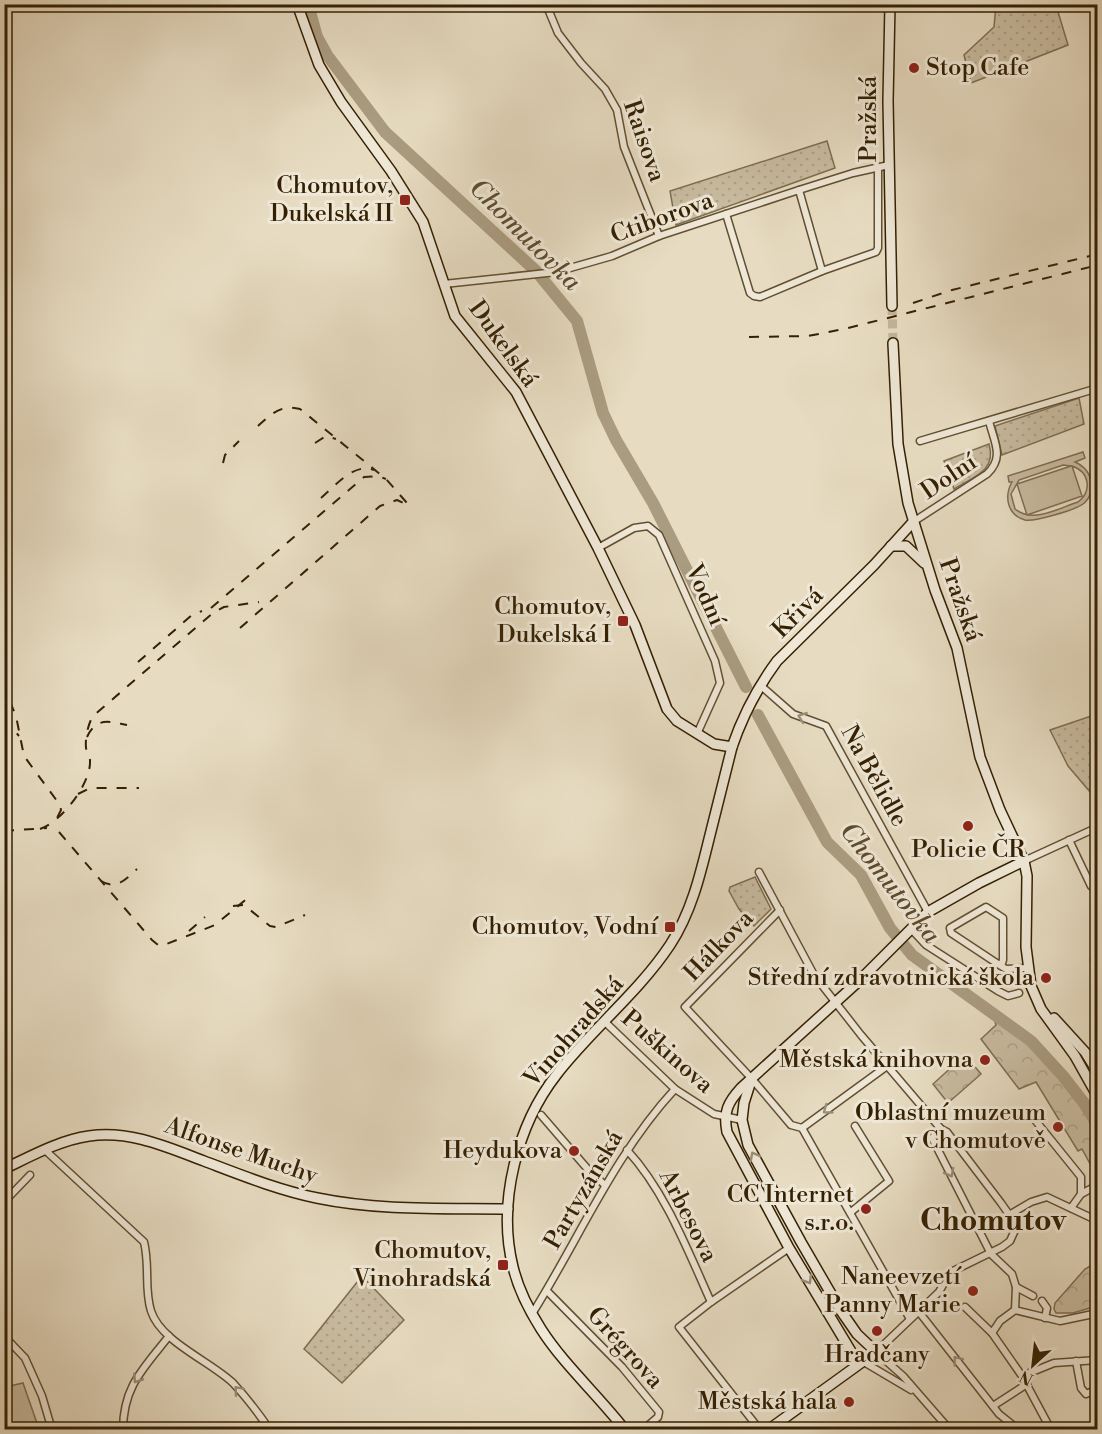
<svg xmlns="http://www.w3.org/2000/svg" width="1102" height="1434" font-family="'Libre Bodoni',serif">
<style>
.grass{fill:url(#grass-dots);stroke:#7e6e52;stroke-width:1.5}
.park{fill:url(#park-crowns);stroke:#7e6e52;stroke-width:1.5}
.pitch{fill:#c9bca1;stroke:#7e6e52;stroke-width:1.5;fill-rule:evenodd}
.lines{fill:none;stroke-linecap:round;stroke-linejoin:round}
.river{stroke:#aa9c81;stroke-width:12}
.secondary-tunnel{stroke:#c3b69c;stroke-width:9;stroke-dasharray:9 4.5;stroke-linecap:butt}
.street-casing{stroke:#614f32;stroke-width:9}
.secondary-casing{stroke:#342002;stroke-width:12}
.street{stroke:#efe8d7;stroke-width:6}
.secondary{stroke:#efe8d7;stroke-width:9}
.rail{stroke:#342002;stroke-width:2;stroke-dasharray:10 10;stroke-linecap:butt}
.oneway{stroke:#9b8e77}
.poi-dot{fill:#8f2418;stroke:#efe8d7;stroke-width:2}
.labels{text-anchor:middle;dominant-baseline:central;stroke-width:6;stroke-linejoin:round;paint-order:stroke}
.poi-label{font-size:24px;fill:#342002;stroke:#efe8d7;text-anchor:end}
.street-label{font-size:24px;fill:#342002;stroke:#efe8d7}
.water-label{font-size:26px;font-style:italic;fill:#5d4b2e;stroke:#efe8d7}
.district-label{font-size:30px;font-weight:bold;fill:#342002;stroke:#efe8d7}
</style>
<defs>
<pattern id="grass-dots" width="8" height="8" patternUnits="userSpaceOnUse" patternTransform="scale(1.5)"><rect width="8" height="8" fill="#c9bca1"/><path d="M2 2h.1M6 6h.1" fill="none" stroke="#ada189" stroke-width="1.8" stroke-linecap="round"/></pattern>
<pattern id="park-crowns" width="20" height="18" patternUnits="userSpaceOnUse" patternTransform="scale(1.5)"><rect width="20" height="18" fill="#c9bca1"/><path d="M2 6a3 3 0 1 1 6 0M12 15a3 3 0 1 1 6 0" fill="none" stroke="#ada189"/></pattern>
</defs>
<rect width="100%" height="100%" fill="#e7dcc2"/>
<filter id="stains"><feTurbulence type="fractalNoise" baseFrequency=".00333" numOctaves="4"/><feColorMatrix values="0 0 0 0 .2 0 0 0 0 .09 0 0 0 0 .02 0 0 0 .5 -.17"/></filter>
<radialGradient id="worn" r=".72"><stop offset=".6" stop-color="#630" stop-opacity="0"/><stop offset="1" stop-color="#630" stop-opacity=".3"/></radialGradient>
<g class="grass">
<polygon points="996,5 1056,5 1068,45 971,83 964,55 994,27"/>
<polygon points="827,141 835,168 676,225 670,191"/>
<polygon points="1079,398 1084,424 1002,455 995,426"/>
<path d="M 989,444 C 997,471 973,477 954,489 L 944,461 Z"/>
<polygon points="1097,714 1097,790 1091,793 1068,766 1050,730"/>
<polygon points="755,877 771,909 754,926 739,909 729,891 730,887"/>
<polygon points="362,1276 404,1320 342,1383 304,1349"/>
</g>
<g class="park">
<polygon points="998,1019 1023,1038 1051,1066 1087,1112 1097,1131 1097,1171 1095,1173 1082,1149 1078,1151 1036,1082 1019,1089 981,1039 996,1025 995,1022"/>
<polygon points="965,1055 981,1074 948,1103 933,1084"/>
<polygon points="1092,1265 1097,1265 1097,1306 1073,1313 1056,1313 1054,1309 1055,1303 1085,1269"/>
</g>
<g class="pitch">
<path d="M 1083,452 L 1085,458 L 1075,462 C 1084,466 1090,472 1091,483 C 1092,490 1090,499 1083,504 C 1075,510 1034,522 1025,520 C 1007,515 1004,496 1012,482 L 1009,482 L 1008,476 ZM 1063,465 L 1071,466 L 1017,484 L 1027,515 L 1082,496 L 1072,466 C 1090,472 1092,491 1078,502 C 1059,508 1033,524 1015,509 L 1011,494 L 1019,480 Z"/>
<polygon points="23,1383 39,1429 5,1429 5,1387"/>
</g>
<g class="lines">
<g class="river">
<polyline points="308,4 317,37 327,55 385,132 536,271 577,321 603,413 616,440 653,503 746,687"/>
<polyline points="758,715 827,842 861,875 890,928 912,955 1031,1041 1063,1076 1084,1103 1098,1126"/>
</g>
<polyline class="secondary-tunnel" points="892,306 893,343"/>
<g class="street-casing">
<g id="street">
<polyline points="546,4 558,33 581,63 605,89 617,110 624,147 659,236"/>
<polyline points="799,190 822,271"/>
<polyline points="726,214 750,293 754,296 760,297 822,271 876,252 878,248 878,167"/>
<polyline points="444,284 556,272 612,256 659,236 799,190 853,173 889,165"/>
<polyline points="920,441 1098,388"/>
<path d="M 913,522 L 987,474 C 1005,457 994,442 989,421"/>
<polyline points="598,548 634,528 648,526 659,535 715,661 720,683 697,734"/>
<polyline points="760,685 793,714 826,726 928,912"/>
<polyline points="1069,840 1091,886 1098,891"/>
<polyline points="1024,861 1098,827"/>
<polyline points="759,872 814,975 861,1035 941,1129"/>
<polyline points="780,910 685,1007 752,1079 791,1125 802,1128 910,1319"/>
<polyline points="911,929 926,945 998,991 1008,996 1019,993"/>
<polyline points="1098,947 1094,960 1098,974"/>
<polyline points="1001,966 1003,960 1003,918 986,907 950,928 951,933 1001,966 1006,969 1028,968"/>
<polyline points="604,1021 675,1089 714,1114 742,1120"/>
<polyline points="541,1115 591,1173 605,1185"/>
<polyline points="1035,1120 1081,1177 1081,1194 1071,1208"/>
<polyline points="802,1128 887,1066"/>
<path d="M 45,1150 L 144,1242 C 150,1266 144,1289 151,1311 C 161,1342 210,1361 233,1383 C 246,1397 259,1414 270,1430"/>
<path d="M 627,1150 C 665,1191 688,1251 711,1302"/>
<polyline points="1081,1194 1098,1185"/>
<polyline points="4,1202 30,1175"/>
<polyline points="851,1212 889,1181 855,1126"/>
<polyline points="1009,1215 1031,1202 1047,1197 1098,1221"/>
<polyline points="951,1272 1002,1247 1010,1241 1016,1228 1015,1223 1001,1203 947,1132 941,1129 932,1138 991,1254 1012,1274 1016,1287 1015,1310"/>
<polyline points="948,1276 939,1292 876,1352 903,1376 950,1430"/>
<polyline points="1016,1287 1033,1296"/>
<polyline points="547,1291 622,1367 659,1412 658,1417 643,1430"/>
<polyline points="1042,1301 1047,1308 1045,1318"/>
<polyline points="965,1307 992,1333 1022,1376 1051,1430"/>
<polyline points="1015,1310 1060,1321 1098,1313"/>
<polyline points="919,1312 999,1414 1019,1430"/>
<path d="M 532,1314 C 579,1239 614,1155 675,1089"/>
<polyline points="992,1333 1000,1321 1015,1310"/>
<polyline points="4,1336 25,1358 42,1396 52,1430"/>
<polyline points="862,1361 911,1390"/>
<polyline points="1076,1361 1081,1388 1086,1394 1098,1389"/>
<polyline points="1022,1376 1054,1363 1098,1360"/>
<polyline points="993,1406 1027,1384"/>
<path d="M 123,1430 C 123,1386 144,1368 169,1336"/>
<polyline points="760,1430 679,1327 711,1302 789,1248"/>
</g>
</g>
<g class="secondary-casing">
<g id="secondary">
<polyline points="297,4 319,65 341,102 391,171 423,222 455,316 516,392 598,548 635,625 667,709 677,721 714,744 732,747"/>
<polyline points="890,4 888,101 892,306"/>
<polyline points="893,343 898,444 908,503 935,590 957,648 980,757 1000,810 1024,861 1027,876 1026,947 1031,986 1041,1009 1075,1056 1098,1097"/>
<polyline points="891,546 906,546 924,563"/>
<polyline points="1054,1018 1085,1052 1098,1073"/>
<polyline points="751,1081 744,1103 742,1120 748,1145 801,1242 841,1311 857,1334 876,1352 768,1430"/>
<path d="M 4,1169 C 31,1156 60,1140 89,1136 C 130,1130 167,1147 204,1161 C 241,1175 278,1190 317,1198 C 380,1211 445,1208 508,1209"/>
<path d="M 862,1361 L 852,1353 L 789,1248 L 727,1132 C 723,1112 728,1102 741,1088 L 859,981 L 928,912 L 979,883 L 1024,861"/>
<path d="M 625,1430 C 598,1395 564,1365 541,1329 C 529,1310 518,1288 513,1267 C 497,1203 517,1125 557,1074 C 592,1029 638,993 670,945 C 691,913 700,876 709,839 C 717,808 724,778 732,747 C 743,715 757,688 777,661 L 874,565 L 913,522"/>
</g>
</g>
<use href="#street" class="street"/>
<use href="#secondary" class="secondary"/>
<g class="rail">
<polyline points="913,303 952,290 1098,254"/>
<polyline points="749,337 808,336 844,329 1098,265"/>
<path d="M 258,426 C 271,414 281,404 300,409 L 386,479 L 407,503"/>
<polyline points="315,443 326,436 336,439"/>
<polyline points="223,463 225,455 239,441"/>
<path d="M 321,498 C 335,486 354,462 374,470"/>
<polyline points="211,608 364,477 378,476 386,479"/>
<polyline points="240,628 380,506 397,500 410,506"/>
<polyline points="138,662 192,615 202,611"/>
<polyline points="10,702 16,716 24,756 60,805 61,810 57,818"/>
<polyline points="4,718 19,736"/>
<path d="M 87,737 C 97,716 110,722 127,725"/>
<polyline points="78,794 90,788 139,788"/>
<path d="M 40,829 C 61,822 91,784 90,761 C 90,756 87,752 86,748 C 85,738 88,724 93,716 L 214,612 L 224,607 L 259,602"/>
<polyline points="4,831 47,828"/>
<polyline points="59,832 152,940 158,945 164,945 215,925 249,897"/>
<path d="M 101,881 C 116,890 125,880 137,869"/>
<polyline points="233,906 244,905 270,926 276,927 305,915"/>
<polyline points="189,931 205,917"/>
</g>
</g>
<defs><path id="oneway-chevron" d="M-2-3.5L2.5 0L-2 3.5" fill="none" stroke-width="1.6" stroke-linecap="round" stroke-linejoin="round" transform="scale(1.5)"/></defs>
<g class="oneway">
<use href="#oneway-chevron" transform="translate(802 717) rotate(-160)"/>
<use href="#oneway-chevron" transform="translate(827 1110) rotate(144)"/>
<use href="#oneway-chevron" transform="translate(754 1156) rotate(-118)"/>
<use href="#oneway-chevron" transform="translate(950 1173) rotate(62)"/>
<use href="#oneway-chevron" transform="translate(808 1280) rotate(59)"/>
<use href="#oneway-chevron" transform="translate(957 1360) rotate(-128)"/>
<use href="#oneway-chevron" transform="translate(137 1379) rotate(123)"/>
<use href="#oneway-chevron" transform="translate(238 1390) rotate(-131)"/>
</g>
<g class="poi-dot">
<circle cx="914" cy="68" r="6"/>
<rect x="399" y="194" width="12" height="12" rx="3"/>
<rect x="617" y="615" width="12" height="12" rx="3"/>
<circle cx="968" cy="826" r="6"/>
<rect x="664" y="921" width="12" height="12" rx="3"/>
<circle cx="1046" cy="978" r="6"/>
<circle cx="985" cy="1060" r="6"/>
<circle cx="1058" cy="1127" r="6"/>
<circle cx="574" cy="1151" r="6"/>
<circle cx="866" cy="1209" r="6"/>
<rect x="497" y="1259" width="12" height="12" rx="3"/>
<circle cx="973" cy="1291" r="6"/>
<circle cx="877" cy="1331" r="6"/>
<circle cx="849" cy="1402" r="6"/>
</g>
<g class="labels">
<g class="poi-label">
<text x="926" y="68" text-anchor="start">Stop Cafe</text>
<text x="393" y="186">Chomutov,<tspan x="393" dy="28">Dukelská II</tspan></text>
<text x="611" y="607">Chomutov,<tspan x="611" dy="28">Dukelská I</tspan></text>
<text x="968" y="850" text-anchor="middle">Policie ČR</text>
<text x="658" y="927">Chomutov, Vodní</text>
<text x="1034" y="978">Střední zdravotnická škola</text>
<text x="973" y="1060">Městská knihovna</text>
<text x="1046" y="1113">Oblastní muzeum<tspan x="1046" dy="28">v Chomutově</tspan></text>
<text x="562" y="1151">Heydukova</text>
<text x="854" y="1195">CC Internet<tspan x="854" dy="28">s.r.o.</tspan></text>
<text x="491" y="1251">Chomutov,<tspan x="491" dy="28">Vinohradská</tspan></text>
<text x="961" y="1277">Naneevzetí<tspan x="961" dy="28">Panny Marie</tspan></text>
<text x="877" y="1355" text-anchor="middle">Hradčany</text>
<text x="837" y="1402">Městská hala</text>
</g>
<g class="street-label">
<text transform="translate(869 119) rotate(-90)">Pražská</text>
<text transform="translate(644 141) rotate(71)">Raisova</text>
<text transform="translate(662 218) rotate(-20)">Ctiborova</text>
<text transform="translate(503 344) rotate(54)">Dukelská</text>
<text transform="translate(949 477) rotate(-34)">Dolní</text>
<text transform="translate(705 595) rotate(66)">Vodní</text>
<text transform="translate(960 600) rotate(71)">Pražská</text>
<text transform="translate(798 613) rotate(-45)">Křivá</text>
<text transform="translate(874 776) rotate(61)">Na Bělidle</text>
<text transform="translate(719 946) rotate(-46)">Hálkova</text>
<text transform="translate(574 1032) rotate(-49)">Vinohradská</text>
<text transform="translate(667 1052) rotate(41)">Puškinova</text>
<text transform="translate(241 1151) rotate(19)">Alfonse Muchy</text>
<text transform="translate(584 1190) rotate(-60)">Partyzánská</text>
<text transform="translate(688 1216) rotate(63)">Arbesova</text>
<text transform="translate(625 1348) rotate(48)">Grégrova</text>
</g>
<g class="water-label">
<text transform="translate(525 235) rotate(45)">Chomutovka</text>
<text transform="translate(890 883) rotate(52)">Chomutovka</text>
</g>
<g class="district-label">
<text x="993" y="1221">Chomutov</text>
</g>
</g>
<rect width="1102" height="1434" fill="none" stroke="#e7dcc2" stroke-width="24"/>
<rect x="6" y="6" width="1090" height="1422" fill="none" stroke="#342002" stroke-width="3"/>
<rect x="12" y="12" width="1078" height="1410" fill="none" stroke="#342002" stroke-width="1.5"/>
<g transform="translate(1033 1365) rotate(207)" stroke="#efe8d7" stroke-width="4.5" paint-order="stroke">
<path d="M0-4.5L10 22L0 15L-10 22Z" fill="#342002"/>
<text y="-9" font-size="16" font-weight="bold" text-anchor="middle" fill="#342002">N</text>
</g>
<rect width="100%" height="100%" filter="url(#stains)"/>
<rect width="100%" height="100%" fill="url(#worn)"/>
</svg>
